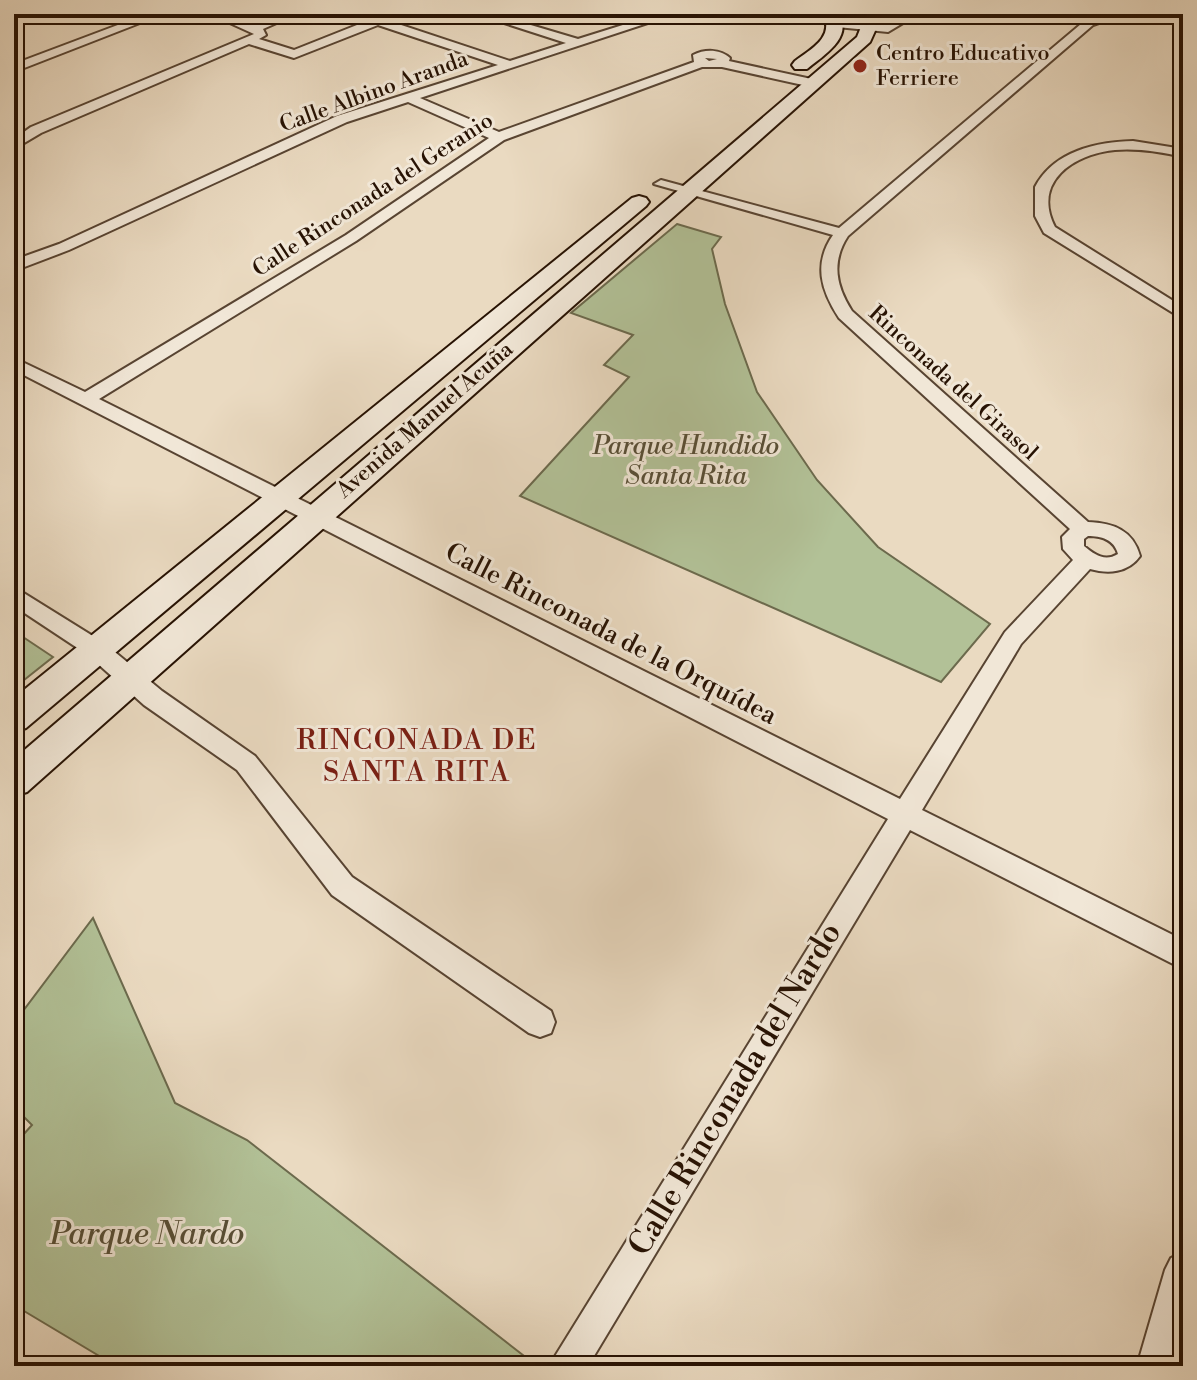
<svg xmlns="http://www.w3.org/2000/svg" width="1197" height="1380" font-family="'Libre Bodoni',serif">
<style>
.green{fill:#b2c197;stroke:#6c6a4d;stroke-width:2}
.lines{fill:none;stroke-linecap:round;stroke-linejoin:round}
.street-casing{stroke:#584432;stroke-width:4}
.secondary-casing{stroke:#271203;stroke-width:4}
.street{fill:#f1e7d7;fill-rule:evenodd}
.secondary{fill:#f1e7d7;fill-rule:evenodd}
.poi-dot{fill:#8f2418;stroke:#f1e7d7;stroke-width:3}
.labels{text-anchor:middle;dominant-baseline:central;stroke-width:6;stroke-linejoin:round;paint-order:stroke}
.far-poi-label{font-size:22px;fill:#271203;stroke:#f1e7d7;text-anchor:start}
.far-street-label{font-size:22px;fill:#271203;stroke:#f1e7d7}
.park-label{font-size:26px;font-style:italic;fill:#584f37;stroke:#f1e7d7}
.street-label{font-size:26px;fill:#271203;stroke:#f1e7d7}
.neighbourhood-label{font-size:28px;letter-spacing:2px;fill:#7a1f14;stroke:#f1e7d7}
.near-street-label{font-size:32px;fill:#271203;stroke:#f1e7d7}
.near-park-label{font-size:32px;font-style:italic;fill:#584f37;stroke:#f1e7d7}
</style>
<rect width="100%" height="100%" fill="#eadac1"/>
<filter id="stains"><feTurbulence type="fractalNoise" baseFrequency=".0025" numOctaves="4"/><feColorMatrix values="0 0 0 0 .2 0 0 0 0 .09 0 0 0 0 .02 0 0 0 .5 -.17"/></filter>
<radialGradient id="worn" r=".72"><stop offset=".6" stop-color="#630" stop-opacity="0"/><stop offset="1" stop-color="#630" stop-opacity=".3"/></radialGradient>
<g class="green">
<polygon points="677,224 721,237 712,249 725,304 757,392 817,480 878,547 990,624 941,682 520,496 629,377 604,365 633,335 571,313"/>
<polygon points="14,631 53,657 14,688"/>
<polygon points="93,918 175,1103 247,1140 537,1366 116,1366 14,1305 14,1145 32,1125 14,1107 14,1023"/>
</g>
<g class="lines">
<g class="street-casing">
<g id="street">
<polygon points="147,14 163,14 14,72 14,64"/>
<path d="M 210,14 L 226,14 L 253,25 L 281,14 L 297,14 L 263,29 L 266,35 L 259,39 L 294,50 L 367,21 L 351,14 L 368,14 L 510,61 L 566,43 L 476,14 L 494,14 L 578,39 L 658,14 L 675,14 L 420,98 L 499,132 L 694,62 L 693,55 C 705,49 720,49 730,58 L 729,61 L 816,80 L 816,86 L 812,87 L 722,67 L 702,67 L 504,140 L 356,241 L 99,399 L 900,799 L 1005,632 L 1073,560 L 1063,549 L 1062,537 L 1070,529 L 839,318 C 821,290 813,264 833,235 L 654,184 L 661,180 L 839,228 L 1081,24 L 1045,14 C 1060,14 1079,21 1093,18 C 1103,16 1109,13 1119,16 L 1093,25 L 848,236 C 831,262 836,286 852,311 L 1088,522 C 1113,523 1133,530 1140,556 C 1128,573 1108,574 1090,569 L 1021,644 L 922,810 L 1183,940 L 1183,969 L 910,830 L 588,1366 L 549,1366 L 888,819 L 14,370 L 14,358 L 85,392 L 346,235 L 489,138 L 408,102 L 347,122 L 69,250 L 14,271 L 14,260 L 59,244 L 337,116 L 498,65 L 378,25 L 294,58 L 249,44 L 41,133 L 14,149 L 14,139 L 31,127 L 254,34 ZM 705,58 L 717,59 L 709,61 ZM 1088,536 C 1101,536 1114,539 1118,554 C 1105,562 1095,555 1084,546 L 1084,539 Z"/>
<polygon points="904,14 918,14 888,32 837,27 831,24 837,21 886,25"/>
<path d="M 1133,141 L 1183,149 L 1183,157 C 1161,152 1138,148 1115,150 C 1073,154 1032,182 1055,227 L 1183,307 L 1183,319 L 1044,233 L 1035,216 L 1035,187 C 1054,151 1096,142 1133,141 Z"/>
<polygon points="14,587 104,643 162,691 255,756 352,877 551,1011 555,1022 551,1033 540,1037 529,1033 332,895 237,770 144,705 88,655 14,606"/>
<polygon points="1183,1252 1183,1332 1173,1366 1137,1366 1165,1270 1171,1258"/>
</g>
</g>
<g class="secondary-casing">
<g id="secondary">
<path d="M 823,14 L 839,14 C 853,38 824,55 807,69 L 795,69 L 792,65 L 795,61 C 811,49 835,37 823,14 Z"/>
<polygon points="859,14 875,14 879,22 870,42 27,792 14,796 14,759 857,37 863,22"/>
<polygon points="639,196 646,198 649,202 646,206 26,728 14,732 14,698 632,198"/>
</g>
</g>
<use href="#street" class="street"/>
<use href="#secondary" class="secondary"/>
</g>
<circle class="poi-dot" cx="860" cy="66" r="8"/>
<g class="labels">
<g class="far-poi-label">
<text x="876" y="53">Centro Educativo<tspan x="876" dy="25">Ferriere</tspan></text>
</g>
<g class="far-street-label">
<text transform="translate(374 92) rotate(-20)">Calle Albino Aranda</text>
<text transform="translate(373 195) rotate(-33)">Calle Rinconada del Geranio</text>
<text transform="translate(953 383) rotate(42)">Rinconada del Girasol</text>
<text transform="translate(425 420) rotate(-41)">Avenida Manuel Acuña</text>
</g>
<g class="park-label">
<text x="686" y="446">Parque Hundido<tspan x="686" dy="30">Santa Rita</tspan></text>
</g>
<g class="street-label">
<text transform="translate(611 634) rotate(27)">Calle Rinconada de la Orquídea</text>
</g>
<g class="neighbourhood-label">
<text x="417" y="740">RINCONADA DE<tspan x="417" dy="32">SANTA RITA</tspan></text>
</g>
<g class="near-street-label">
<text transform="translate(735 1089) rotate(-59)">Calle Rinconada del Nardo</text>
</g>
<g class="near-park-label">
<text x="147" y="1234">Parque Nardo</text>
</g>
</g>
<rect width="1197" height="1380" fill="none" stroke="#eadac1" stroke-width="48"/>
<rect x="16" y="16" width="1165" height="1348" fill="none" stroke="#271203" stroke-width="4"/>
<rect x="24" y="24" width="1149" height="1332" fill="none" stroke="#271203" stroke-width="2"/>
<rect width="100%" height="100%" filter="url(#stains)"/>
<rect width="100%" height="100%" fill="url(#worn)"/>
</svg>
